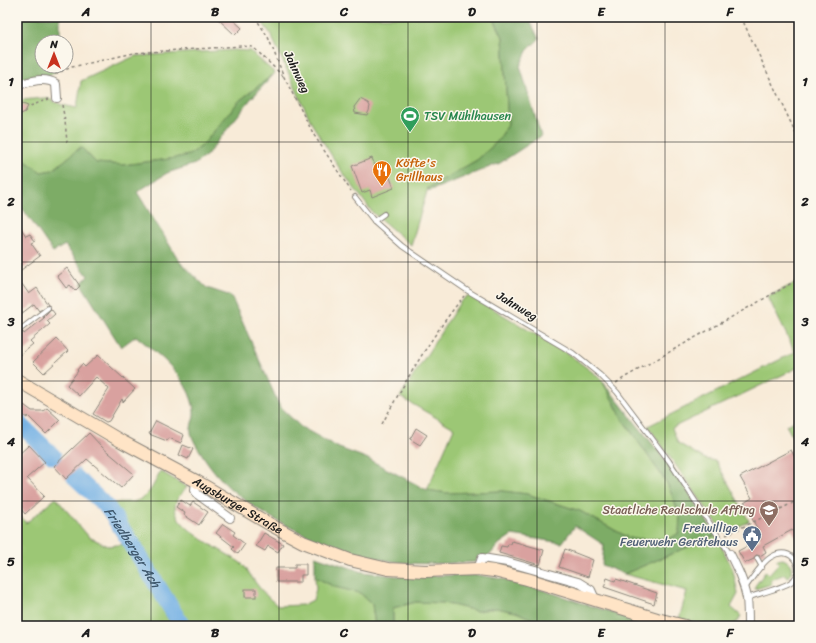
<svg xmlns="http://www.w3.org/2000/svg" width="816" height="643" font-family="Sriracha,sans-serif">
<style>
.green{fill:#9cc774;stroke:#5c7248}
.forest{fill:#7dac66;stroke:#4c6441}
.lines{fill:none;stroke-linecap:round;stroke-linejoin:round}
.river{stroke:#71afe4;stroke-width:17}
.building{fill:#d9a19f}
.lane-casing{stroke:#8a847a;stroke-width:6}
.street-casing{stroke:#8a847a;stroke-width:10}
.secondary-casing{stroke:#8a847a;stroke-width:14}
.path{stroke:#8a847a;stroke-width:1.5;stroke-dasharray:3 3;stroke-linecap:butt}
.lane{stroke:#fff;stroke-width:4}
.street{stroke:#fff;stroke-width:8}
.secondary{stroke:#ffe4c6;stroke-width:12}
.grid{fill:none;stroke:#1c1c1c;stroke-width:1;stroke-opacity:0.55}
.labels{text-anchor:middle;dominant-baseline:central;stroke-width:3;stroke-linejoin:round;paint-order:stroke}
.street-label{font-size:12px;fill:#1c1c1c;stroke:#fbf7ec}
.leisure-label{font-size:12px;fill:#27864d;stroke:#fbf7ec;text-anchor:start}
.food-label{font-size:12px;fill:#c56008;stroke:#fbf7ec;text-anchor:start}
.education-label{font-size:12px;fill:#785e54;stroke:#fbf7ec;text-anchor:end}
.service-label{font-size:12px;fill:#4e5e75;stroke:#fbf7ec;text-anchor:end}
.water-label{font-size:13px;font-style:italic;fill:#3e576c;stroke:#fbf7ec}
.neatline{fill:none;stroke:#1c1c1c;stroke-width:1.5}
.grid-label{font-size:13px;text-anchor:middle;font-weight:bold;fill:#1c1c1c}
</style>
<rect width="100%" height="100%" fill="#fbf7ec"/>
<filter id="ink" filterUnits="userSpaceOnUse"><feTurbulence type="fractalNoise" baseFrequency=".025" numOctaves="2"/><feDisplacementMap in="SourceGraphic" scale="8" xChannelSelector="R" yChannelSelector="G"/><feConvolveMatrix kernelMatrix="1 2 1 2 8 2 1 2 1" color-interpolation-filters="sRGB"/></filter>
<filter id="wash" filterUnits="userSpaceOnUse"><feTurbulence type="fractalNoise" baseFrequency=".012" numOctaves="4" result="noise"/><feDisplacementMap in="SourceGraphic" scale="16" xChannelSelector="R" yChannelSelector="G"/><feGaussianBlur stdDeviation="0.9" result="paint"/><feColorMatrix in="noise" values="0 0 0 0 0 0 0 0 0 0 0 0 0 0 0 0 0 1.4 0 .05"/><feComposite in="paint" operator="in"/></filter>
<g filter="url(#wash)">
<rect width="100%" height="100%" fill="#f8ebd8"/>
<g class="green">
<polygon points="258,17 493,17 503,37 508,125 497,142 477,160 428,188 411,245 373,213 340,169 312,124 270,33"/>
<polygon points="234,50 250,51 275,73 239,101 202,146 189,155 169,159 123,165 96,163 81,147 53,170 41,172 17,155 17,103 22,100 44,98 49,99 62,105 77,108 81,81 135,56"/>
<polygon points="799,281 799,367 672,428 678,443 705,459 716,461 749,521 727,533 723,532 648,426 795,352 768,297"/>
<polygon points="472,296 571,356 595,374 603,382 623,420 667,483 680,515 679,533 671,538 649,539 629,538 580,511 527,494 503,491 447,493 427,490 454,428 400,397 460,302 466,297"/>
<polygon points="799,419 799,449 786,425"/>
<path d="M 160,471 L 187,487 C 182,493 175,499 175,507 C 174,529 227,552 242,564 C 246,567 248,572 251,576 C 258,587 268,598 278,606 L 303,605 L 313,600 L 316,589 L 315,577 L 335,587 L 360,593 L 372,604 L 375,626 L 190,626 L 166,585 L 112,503 C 118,502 125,502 131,502 C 148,500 154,485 160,471 Z"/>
<polygon points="56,498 89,537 108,546 126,544 172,626 17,626 17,512 26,523"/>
<path d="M 716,535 L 733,570 L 738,594 L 731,607 L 741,616 C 739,619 738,622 735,623 C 721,630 693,621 679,619 L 687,591 L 624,574 Z"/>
<path d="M 783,559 C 790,562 792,565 791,573 L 787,578 L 785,574 L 770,580 L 772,584 L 755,589 L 755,586 L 766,571 L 769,574 L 779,563 L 776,560 Z"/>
<polygon points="416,602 444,603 477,611 496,608 516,612 548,626 393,626 393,608"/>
</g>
<g class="forest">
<polygon points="17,17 60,17 60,42 42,42 42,66 61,66 61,68 49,76 25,77 17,94"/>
<polygon points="493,17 528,17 539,39 527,51 520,66 541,136 500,163 429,191 428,188 477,160 497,142 508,125 503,37"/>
<path d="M 275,73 L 250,100 L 207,155 L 195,164 L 167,173 L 137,192 L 180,262 L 207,288 L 231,296 L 280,407 L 301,427 L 339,448 L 366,458 L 427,490 L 447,493 L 503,491 L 527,494 L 580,511 L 629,538 L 649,539 L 671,538 L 679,533 L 680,515 L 667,483 L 623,420 L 603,382 L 678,476 L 716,535 L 624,574 L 602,565 L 604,545 L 575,526 L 562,543 L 512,535 L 499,544 L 489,556 L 478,556 L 476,562 C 446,563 415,566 385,560 C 342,553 276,525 242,498 C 225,486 210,468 200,451 C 196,445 190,436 191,429 C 191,423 195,417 194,411 C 190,378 160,356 136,336 L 121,347 L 81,284 L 88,276 L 65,245 L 53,252 L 23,209 L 17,213 L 17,155 L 41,172 L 53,170 L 81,147 L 96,163 L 123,165 L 169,159 L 189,155 L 202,146 L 239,101 Z"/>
<polygon points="315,556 363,572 396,576 478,575 508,580 546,591 594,607 660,626 548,626 516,612 496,608 477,611 444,603 416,602 393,608 393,626 375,626 372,604 360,593 335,587 315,577"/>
</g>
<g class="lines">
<g class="river">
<polyline points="17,421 53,456"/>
<path id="s1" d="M 74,476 L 107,507 L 130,541 L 182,626"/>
</g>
</g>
<g id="blocks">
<g class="building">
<polygon points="216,17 230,17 242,28 235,35"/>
<polygon points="360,99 368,103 370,106 369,111 367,115 355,113 354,107"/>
<polygon points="20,103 28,106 25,112 17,116 17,105"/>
<polygon points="372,158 380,178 389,175 394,188 372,197 370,190 362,193 352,166"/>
<polygon points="17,222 26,236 30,234 35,241 31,243 40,256 17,273"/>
<polygon points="67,268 80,286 75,291 70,285 66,288 57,276"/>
<polygon points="17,277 29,294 37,288 48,305 39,311 34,304 21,314 17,308"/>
<polygon points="51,309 55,314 47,321 50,324 30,341 33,344 17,357 17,338 23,332 24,334 44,318 43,317"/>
<polygon points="57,339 68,351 44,373 33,362"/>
<polygon points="98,355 135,389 123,402 122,399 109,421 106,422 93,414 109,389 96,377 79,396 67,385 78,371 77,370 82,364 85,367"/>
<polygon points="17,400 32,411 43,411 47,408 60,420 46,434 28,416 27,418 17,411"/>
<polygon points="156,421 184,435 181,443 169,438 167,441 149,434"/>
<polygon points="416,428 427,435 420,445 410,439"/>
<polygon points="89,433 102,447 134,474 121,488 87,459 66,479 54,466"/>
<polygon points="29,445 45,462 27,478 44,496 25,514 17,504 17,456"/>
<polygon points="183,445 193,449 188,459 179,455"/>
<polygon points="791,450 799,465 799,542 792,530 763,546 766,552 760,556 756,555 754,559 745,563 738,551 761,539 756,531 758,530 744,503 752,498 740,477"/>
<polygon points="181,500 190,506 193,502 208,512 199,525 184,515 185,513 176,507"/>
<polygon points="223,524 235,532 233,535 245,544 238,554 232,549 234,547 216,533"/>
<polygon points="264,533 283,544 278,552 268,546 265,551 256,546"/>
<polygon points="512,541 544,550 540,565 499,553 501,546 507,547 508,544 511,544"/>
<polygon points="565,549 593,560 588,577 559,567"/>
<polygon points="295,564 306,564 306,575 301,575 301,582 276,582 276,568 295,568"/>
<polygon points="607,578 615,581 616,579 657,593 654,604 604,587"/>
<rect x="245" y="589" width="11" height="8"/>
</g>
</g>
</g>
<g filter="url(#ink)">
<use href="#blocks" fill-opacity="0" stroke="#8a847a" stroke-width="1"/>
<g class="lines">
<g class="lane-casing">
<g id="lane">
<polyline points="355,197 374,221 402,246 468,291 573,353 600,375 617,392 669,461 730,554"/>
<polyline points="374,221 384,214"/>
<polyline points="17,332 48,308"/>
<polyline points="757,558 762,567"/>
<path d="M 745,588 C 752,579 761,563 771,557 C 792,543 807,571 791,582 C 782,588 758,594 747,598"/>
</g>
</g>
<g class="street-casing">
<g id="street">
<path d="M 17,85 C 30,82 44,76 56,84 L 57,98"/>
<polyline points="196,481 195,490 197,494 230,518"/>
<path d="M 730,554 C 737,568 744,582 747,598 C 748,607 748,617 748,626"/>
<polyline points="478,569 482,558 507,562 578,582 591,590 595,599"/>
</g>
</g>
<g class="secondary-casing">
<g id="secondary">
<path id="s2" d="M 17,380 L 121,441 L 196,481 L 271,525 L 303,542 L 350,560 L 388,569 L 426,571 L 478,569 L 494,571 L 527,579 L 657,619 L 685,626"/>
</g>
</g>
<g class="path">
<polyline points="255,17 268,37 284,77 314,135 351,191"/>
<polyline points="741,17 799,140"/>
<polyline points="55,74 72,67 134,53 242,46 253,47 284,77"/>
<polyline points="62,105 65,121 67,142"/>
<polyline points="30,106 49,99"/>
<polyline points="616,383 627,376 799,279"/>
<path d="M 382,424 C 406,380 432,335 464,296"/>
<polyline points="726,535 799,500"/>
<polyline points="786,626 799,624"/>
</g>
<use href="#lane" class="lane"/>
<use href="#street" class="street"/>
<use href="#secondary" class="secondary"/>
</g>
</g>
<path class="grid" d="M 151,17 L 151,626M 279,17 L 279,626M 408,17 L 408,626M 537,17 L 537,626M 665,17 L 665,626M 17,142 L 799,142M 17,262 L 799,262M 17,381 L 799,381M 17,501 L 799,501"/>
<defs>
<g id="stadium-pin" transform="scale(1)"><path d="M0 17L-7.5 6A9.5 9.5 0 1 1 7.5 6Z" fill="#2e9e5b" stroke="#fbf7ec"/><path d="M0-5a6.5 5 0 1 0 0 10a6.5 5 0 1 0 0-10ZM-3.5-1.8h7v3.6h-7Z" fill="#fff"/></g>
<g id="restaurant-pin" transform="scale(1)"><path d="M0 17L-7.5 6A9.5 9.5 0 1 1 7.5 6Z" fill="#e8710a" stroke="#fbf7ec"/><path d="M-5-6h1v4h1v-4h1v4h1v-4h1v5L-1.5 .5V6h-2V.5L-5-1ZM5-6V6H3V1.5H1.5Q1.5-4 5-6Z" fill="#fff"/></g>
<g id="school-pin" transform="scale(1)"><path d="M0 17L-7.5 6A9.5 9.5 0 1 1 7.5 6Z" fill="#8d6e63" stroke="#fbf7ec"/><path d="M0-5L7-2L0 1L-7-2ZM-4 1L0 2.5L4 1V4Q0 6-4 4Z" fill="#fff"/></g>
<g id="civic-pin" transform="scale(1)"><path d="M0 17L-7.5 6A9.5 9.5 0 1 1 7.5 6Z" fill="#5c6f8a" stroke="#fbf7ec"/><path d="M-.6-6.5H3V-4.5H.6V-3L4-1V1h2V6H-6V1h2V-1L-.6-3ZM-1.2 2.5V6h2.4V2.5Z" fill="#fff"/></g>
</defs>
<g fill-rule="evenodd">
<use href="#stadium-pin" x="410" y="116"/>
<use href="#restaurant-pin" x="382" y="170"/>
<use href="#school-pin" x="769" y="510"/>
<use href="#civic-pin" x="752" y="535"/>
</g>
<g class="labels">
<g class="street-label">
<text transform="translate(297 72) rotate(65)">Jahnweg</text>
<text transform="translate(517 306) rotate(31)">Jahnweg</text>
<text stroke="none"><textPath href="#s2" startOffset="254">Augsburger Straße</textPath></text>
</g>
<g class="leisure-label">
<text x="424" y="116">TSV Mühlhausen</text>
</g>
<g class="food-label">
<text x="396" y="163">Köfte's<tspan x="396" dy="14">Grillhaus</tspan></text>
</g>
<g class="education-label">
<text x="755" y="510">Staatliche Realschule Affing</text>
</g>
<g class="service-label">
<text x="738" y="528">Freiwillige<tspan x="738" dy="14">Feuerwehr Gerätehaus</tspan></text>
</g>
<g class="water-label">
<text stroke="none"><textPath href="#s1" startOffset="93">Friedberger Ach</textPath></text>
</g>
</g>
<rect width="816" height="643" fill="none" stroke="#fbf7ec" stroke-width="44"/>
<g transform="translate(54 54)"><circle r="19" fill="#fbf7ec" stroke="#a29f99"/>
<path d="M0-3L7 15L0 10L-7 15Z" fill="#c8321e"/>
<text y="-6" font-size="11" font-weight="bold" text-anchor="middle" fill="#1c1c1c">N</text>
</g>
<rect x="22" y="22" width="772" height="599" class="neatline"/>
<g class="grid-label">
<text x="86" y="16">A</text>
<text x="215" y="16">B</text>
<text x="344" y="16">C</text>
<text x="472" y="16">D</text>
<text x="601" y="16">E</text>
<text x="730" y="16">F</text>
<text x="11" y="86">1</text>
<text x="805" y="86">1</text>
<text x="11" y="206">2</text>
<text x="805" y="206">2</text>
<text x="11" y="326">3</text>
<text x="805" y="326">3</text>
<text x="11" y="446">4</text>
<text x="805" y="446">4</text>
<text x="11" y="566">5</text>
<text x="805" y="566">5</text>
<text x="86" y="637">A</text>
<text x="215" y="637">B</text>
<text x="344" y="637">C</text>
<text x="472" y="637">D</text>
<text x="601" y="637">E</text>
<text x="730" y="637">F</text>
</g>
</svg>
